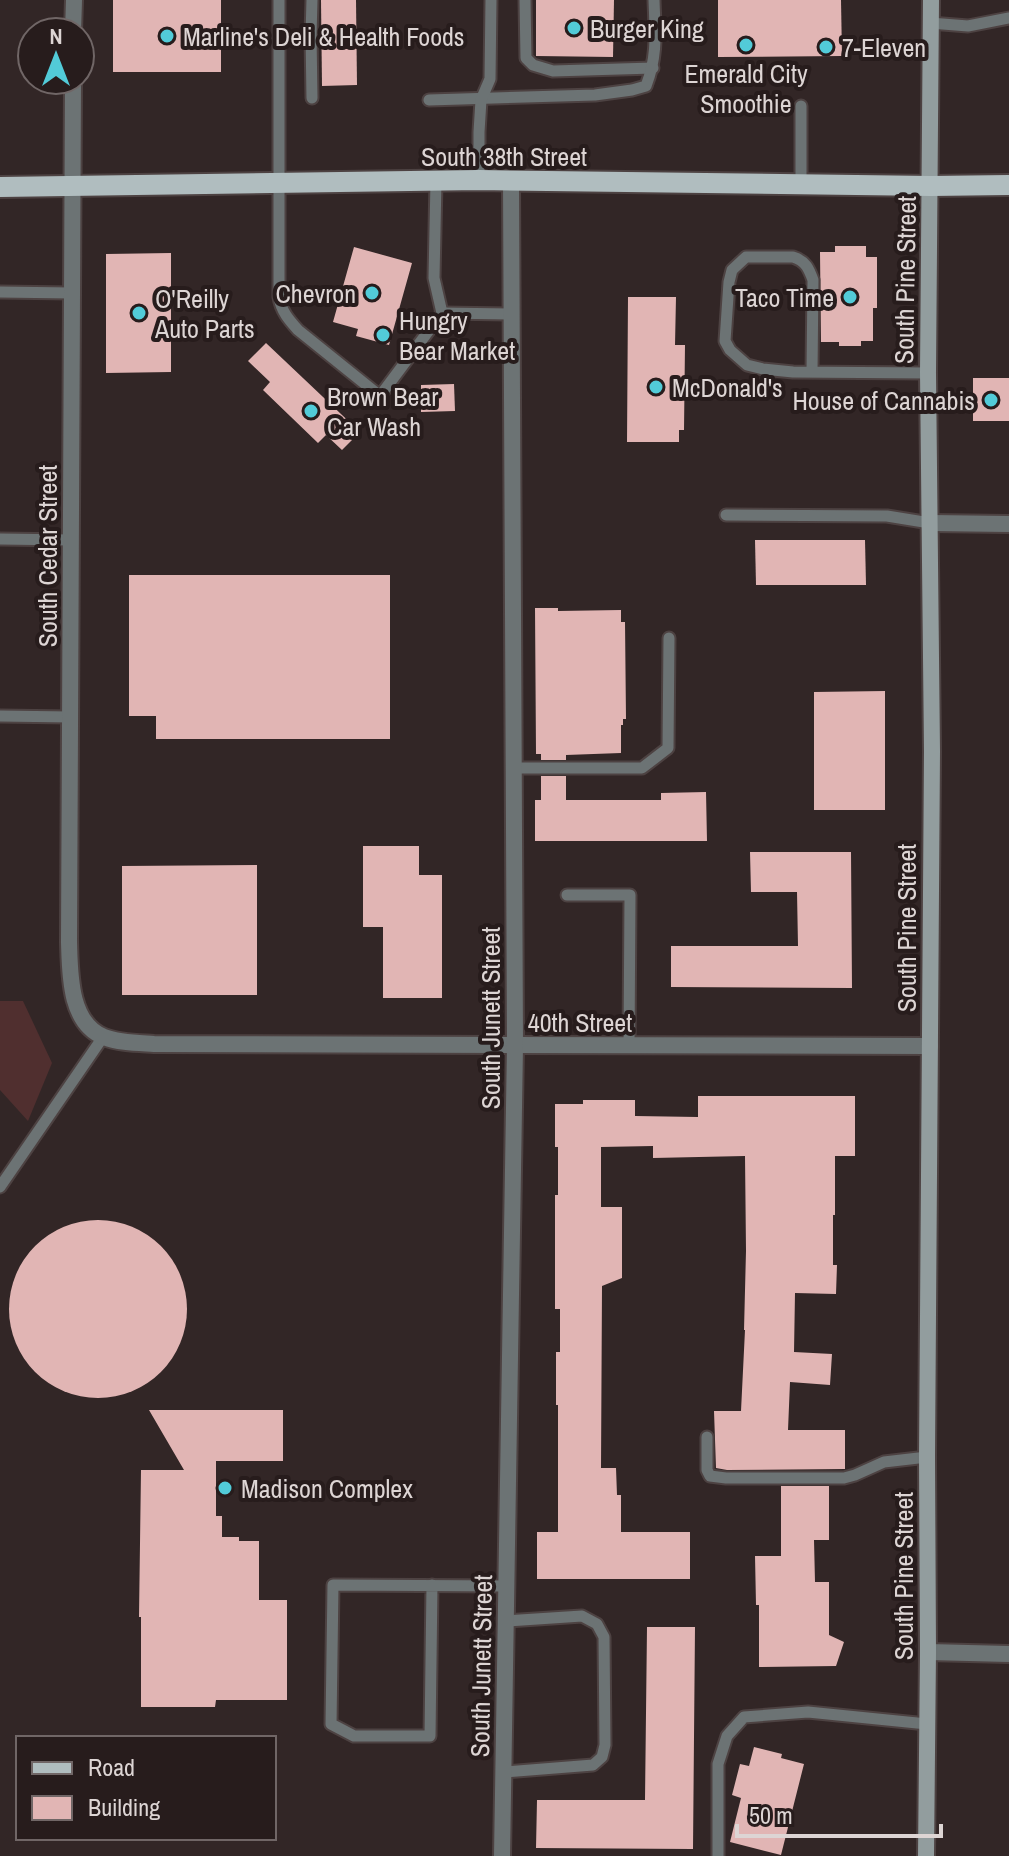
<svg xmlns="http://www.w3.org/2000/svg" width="1009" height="1856" font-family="'Archivo Narrow',sans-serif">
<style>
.green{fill:#502f2f}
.building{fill:#e1b5b4}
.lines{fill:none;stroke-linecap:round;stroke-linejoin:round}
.service-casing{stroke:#4d4242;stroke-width:15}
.minor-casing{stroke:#4d4242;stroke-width:20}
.secondary-casing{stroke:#4d4242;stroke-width:20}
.primary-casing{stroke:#4d4242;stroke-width:24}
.service{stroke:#6c7374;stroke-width:11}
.minor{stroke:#6c7374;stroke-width:16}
.secondary{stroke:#929d9e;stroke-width:16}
.primary{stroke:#b0bdbf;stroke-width:20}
.poi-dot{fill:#52cbd8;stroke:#271c1c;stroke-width:3}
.labels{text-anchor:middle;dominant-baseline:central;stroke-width:8;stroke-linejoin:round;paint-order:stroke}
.poi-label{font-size:26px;fill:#ddd5d4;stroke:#271c1c;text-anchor:start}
.street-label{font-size:26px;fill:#ddd5d4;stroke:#271c1c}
</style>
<rect width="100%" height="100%" fill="#322626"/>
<polygon class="green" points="0,1001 23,1001 52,1063 28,1121 0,1090"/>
<g class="building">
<rect x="113" y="0" width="108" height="72"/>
<polygon points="321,0 356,0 357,85 322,86"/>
<polygon points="536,0 614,0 613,57 536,56"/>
<polygon points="718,0 841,0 842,56 718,57"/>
<polygon points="835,246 866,246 866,257 877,257 877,308 873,308 873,341 861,341 861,346 839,346 839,342 821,342 820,252 835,252"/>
<polygon points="354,247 412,263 389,345 356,336 358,329 333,322"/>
<polygon points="171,253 171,372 106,373 106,254"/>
<polygon points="628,297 676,297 675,345 685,345 684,430 679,430 679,442 627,442"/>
<polygon points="266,343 360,432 342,450 326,435 318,443 263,390 270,382 248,361"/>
<rect x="973" y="378" width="36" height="43"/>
<polygon points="454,384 455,411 421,412 421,385"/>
<polygon points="755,540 865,540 866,585 756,585"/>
<polygon points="129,575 390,575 390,739 156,739 156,716 129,716"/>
<polygon points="535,608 558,608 558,611 621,610 621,622 625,622 626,719 623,719 623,725 621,725 621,753 566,755 566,760 541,760 541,754 536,754"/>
<polygon points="885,691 885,810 814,810 814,692"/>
<polygon points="541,776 566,776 566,800 661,800 661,793 706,792 707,841 535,841 535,800 541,800"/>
<polygon points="363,846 419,846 419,875 442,875 442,998 383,998 383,927 363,927"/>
<polygon points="750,852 851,852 852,988 671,987 671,946 798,946 797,892 751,892"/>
<polygon points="257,865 257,995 122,995 122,866"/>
<polygon points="698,1096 855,1096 855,1156 835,1156 835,1215 833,1215 833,1265 837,1265 836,1294 795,1293 794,1352 832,1354 830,1385 790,1382 788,1430 845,1430 845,1469 727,1470 716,1468 714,1411 741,1411 745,1330 744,1330 746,1251 745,1156 653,1158 653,1146 601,1147 601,1207 622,1207 622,1278 602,1286 601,1468 616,1468 617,1495 621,1495 621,1532 690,1532 690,1579 537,1579 537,1532 558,1532 558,1405 556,1405 556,1352 560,1352 560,1309 555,1309 555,1195 558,1195 558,1147 555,1147 555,1104 583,1104 583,1100 635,1100 635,1116 698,1117"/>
<circle cx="98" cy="1309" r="89"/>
<polygon points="149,1410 283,1410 283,1461 216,1461 216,1516 222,1516 222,1537 239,1537 239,1541 259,1541 259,1600 287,1600 287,1700 216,1700 215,1707 141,1707 141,1617 139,1617 141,1470 184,1470"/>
<polygon points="781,1486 829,1486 829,1540 814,1540 815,1582 829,1582 829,1635 844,1642 836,1666 759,1667 759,1605 756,1605 755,1556 781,1556"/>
<polygon points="647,1627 695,1627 693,1849 536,1848 537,1800 645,1800"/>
<polygon points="754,1747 782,1754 781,1758 804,1764 781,1855 730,1842 741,1798 732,1795 740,1764 749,1766"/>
</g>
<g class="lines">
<g class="service-casing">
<g id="service">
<path d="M 279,0 L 279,297 C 281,311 289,320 298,330 L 380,396 L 442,313 L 512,314"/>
<polyline points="525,0 526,58 533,65 553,71 653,68"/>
<polyline points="930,23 968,26 1009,18"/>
<polyline points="312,98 311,35 312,0"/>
<path d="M 429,100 L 595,95 L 632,90 L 646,86 C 658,55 655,32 654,0"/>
<polyline points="801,106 801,184"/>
<polyline points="479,180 479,132 481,100 490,79 491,0"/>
<polyline points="436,181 434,278 442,313"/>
<polyline points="0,292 71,293"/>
<path d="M 812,372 L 813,280 C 809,269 806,261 793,257 L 746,257 L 732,270 L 729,282 L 725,341 L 730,350 L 747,365 L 763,369 L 793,372 L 928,373"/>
<polyline points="726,515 887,516 930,523"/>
<polyline points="0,539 71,540"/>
<polyline points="0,716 70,717"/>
<polyline points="514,768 642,768 668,748 669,638"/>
<polyline points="567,895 630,895 629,1046"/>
<polyline points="0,1187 103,1037"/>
<polyline points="707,1437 707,1470 710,1476 726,1478 844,1478 855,1475 884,1462 927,1457"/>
<polyline points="432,1585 430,1736 354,1736 331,1724 333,1585 507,1586"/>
<polyline points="504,1772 593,1765 602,1757 605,1745 604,1637 597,1624 582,1616 506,1621"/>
<polyline points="718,1856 718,1764 727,1736 744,1717 808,1712 927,1724"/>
</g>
</g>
<g class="minor-casing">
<g id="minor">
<polyline points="73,32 74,0"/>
<path d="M 73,80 L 69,942 C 70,973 69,1023 104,1037 C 119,1043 138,1043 154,1044 L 930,1046"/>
<polyline points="930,523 1009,524"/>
<polyline points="928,1652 1009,1654"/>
<polyline points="502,1856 515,1045 511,180"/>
</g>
</g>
<g class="secondary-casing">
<polyline id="secondary" points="926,1856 928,1652 927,1457 932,751 928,373 931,0"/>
</g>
<g class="primary-casing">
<polyline id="primary" points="0,187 479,180 931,186 1009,185"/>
</g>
<use href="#service" class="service"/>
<use href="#minor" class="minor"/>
<use href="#secondary" class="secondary"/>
<use href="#primary" class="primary"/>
</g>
<g class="poi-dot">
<circle cx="574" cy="28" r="8"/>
<circle cx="167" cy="36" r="8"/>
<circle cx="746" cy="45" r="8"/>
<circle cx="826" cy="47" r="8"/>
<circle cx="372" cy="293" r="8"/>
<circle cx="850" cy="297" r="8"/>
<circle cx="139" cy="313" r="8"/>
<circle cx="383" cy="335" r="8"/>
<circle cx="656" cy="387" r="8"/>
<circle cx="991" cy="400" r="8"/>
<circle cx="311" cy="411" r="8"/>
<circle cx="225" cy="1488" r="8"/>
</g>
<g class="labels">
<g class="poi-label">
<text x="590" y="28">Burger King</text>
<text x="183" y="36">Marline's Deli &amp; Health Foods</text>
<text x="842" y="47">7-Eleven</text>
<text x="746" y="73" text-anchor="middle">Emerald City<tspan x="746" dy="30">Smoothie</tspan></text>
<text x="356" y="293" text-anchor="end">Chevron</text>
<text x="834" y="297" text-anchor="end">Taco Time</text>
<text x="155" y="298">O'Reilly<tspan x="155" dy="30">Auto Parts</tspan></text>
<text x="399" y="320">Hungry<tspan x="399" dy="30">Bear Market</tspan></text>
<text x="672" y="387">McDonald's</text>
<text x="327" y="396">Brown Bear<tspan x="327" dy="30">Car Wash</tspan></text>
<text x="975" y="400" text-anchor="end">House of Cannabis</text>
<text x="241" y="1488">Madison Complex</text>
</g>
<g class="street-label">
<text x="504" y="156">South 38th Street</text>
<text transform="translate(905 280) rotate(-89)">South Pine Street</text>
<text transform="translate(47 556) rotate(-90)">South Cedar Street</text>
<text transform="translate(906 928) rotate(-90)">South Pine Street</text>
<text transform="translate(490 1018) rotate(-90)">South Junett Street</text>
<text x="580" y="1022">40th Street</text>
<text transform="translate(903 1576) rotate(-90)">South Pine Street</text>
<text transform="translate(481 1666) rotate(-89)">South Junett Street</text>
</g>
</g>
<rect x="16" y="1736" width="260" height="104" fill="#271c1c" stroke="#706666" stroke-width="2"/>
<rect x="32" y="1762" width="40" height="12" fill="#b0bdbf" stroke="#706666" stroke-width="2"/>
<text x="88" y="1776" font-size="24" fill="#ddd5d4">Road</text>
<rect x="32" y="1796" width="40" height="24" fill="#e1b5b4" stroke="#706666" stroke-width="2"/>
<text x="88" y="1816" font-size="24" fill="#ddd5d4">Building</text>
<g transform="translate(56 56)"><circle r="38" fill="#271c1c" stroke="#706666" stroke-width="2"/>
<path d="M0-6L14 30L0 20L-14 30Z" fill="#52cbd8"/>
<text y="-12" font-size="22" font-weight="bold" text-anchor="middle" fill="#ddd5d4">N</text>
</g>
<path d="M737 1824v12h204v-12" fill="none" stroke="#ddd5d4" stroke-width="4"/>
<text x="749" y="1824" font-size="24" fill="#ddd5d4" stroke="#271c1c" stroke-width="6" paint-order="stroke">50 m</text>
</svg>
